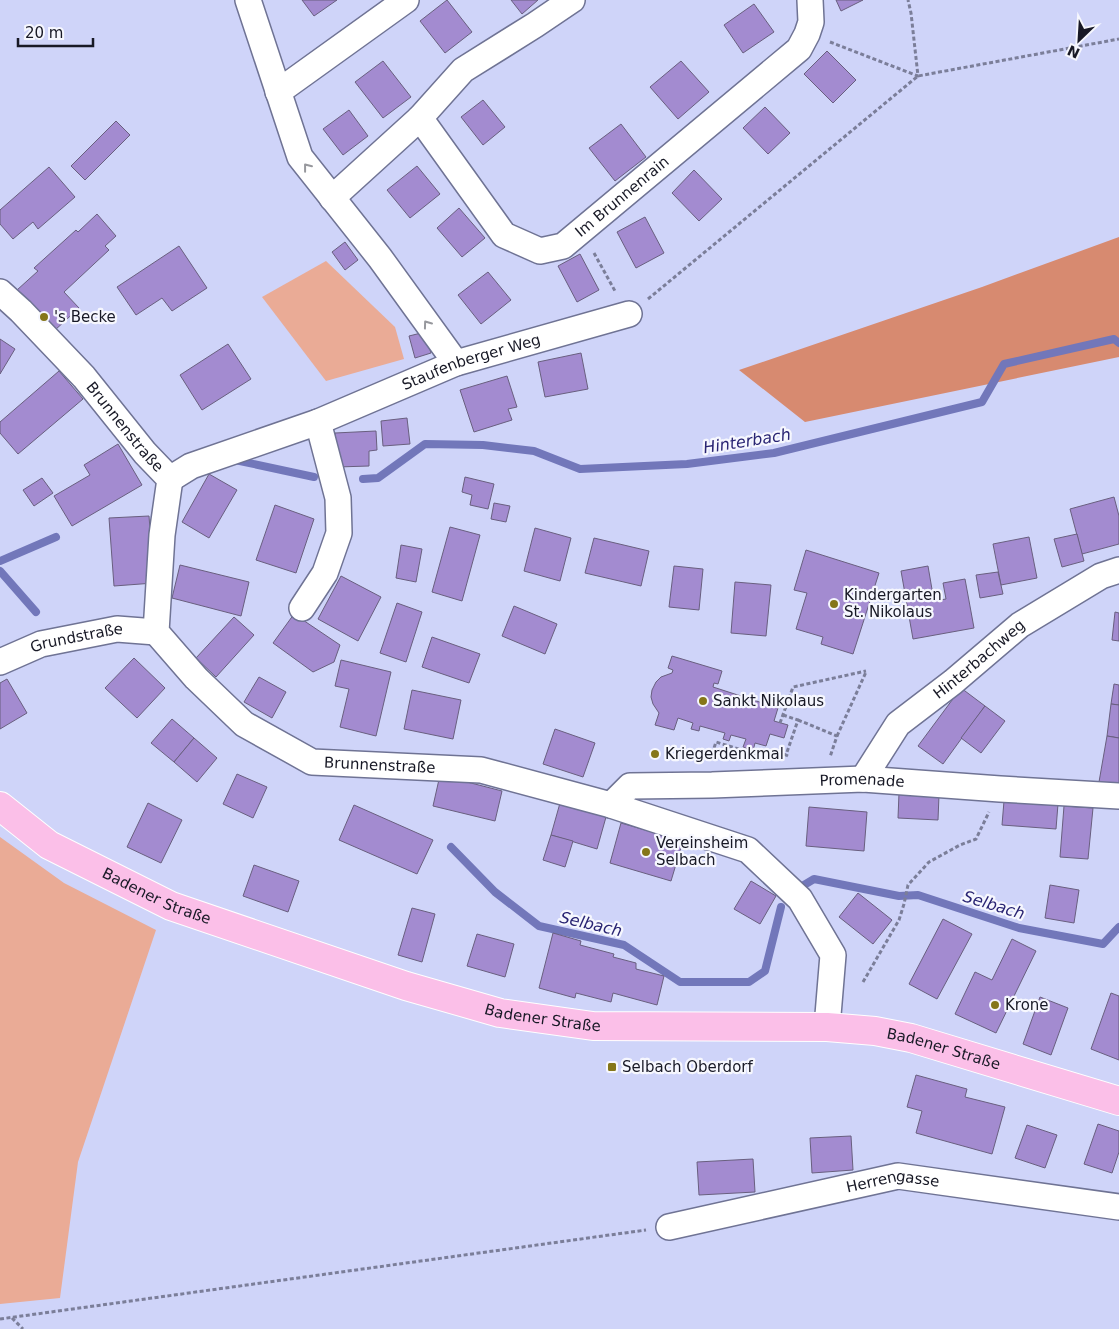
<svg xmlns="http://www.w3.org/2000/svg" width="1119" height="1329" font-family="'DejaVu Sans',sans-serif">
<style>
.green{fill:#eaab96}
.forest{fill:#d78a70}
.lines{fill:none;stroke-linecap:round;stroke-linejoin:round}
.stream{stroke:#7277ba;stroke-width:8}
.building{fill:#a38bd0;stroke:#695f7f}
.minor-casing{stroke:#6f7394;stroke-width:28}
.major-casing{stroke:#fff;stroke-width:30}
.path{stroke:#7b7e99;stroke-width:3;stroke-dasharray:4 2.5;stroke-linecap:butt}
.minor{stroke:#fff;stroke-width:25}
.major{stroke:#fbbfe8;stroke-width:28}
.oneway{stroke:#97989d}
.poi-dot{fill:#857619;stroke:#f6f7fe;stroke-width:2}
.labels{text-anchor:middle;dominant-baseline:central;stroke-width:4.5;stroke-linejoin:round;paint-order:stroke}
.street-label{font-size:15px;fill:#181926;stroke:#f6f7fe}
.poi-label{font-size:15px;fill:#181926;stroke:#f6f7fe;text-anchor:start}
.water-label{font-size:16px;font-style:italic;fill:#292473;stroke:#f6f7fe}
</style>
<rect width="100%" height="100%" fill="#cfd4f9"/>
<g class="green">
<polygon points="326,261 395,327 404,359 326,381 262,297"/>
<polygon points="0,837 64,883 156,930 78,1162 60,1298 0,1304"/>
</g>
<polygon class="forest" points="1119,237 1119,357 805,422 739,370 982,287"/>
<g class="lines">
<g class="stream">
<polyline points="235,460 314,477"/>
<polyline points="363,479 378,478 425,444 483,445 534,451 580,469 687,464 774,453 982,402 1004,364 1114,339 1119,343"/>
<polyline points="0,561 56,537"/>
<polyline points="0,571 36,612"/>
<polyline points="451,847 495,892 539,926 624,945 680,982 749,982 765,971 781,907"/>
<polyline points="799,888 814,879 899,896 918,895 1019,928 1103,944 1119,927"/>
</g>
</g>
<g class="building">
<polygon points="302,0 337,0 314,16"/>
<polygon points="447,0 472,32 445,53 420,21"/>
<polygon points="511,0 538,0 522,14"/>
<polygon points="836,0 863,0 841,11"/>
<polygon points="754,4 774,32 743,53 724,25"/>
<polygon points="827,51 856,80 833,103 804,74"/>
<polygon points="383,61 411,97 383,118 355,82"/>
<polygon points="681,61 709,92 678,119 650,87"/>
<polygon points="483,100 505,127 483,145 461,117"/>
<polygon points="765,107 790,133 768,154 743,128"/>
<polygon points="349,110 368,136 343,155 323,129"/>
<polygon points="116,121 130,135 85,180 71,166"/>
<polygon points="621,124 646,157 615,181 589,148"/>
<polygon points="417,166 440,194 410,218 387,190"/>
<polygon points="49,167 75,197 38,229 33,222 13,239 0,224 0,210"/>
<polygon points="694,170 722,199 699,221 672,193"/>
<polygon points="459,208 485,238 462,257 437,228"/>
<polygon points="97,214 116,236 105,246 109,250 64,292 79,308 54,331 17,290 38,271 34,268 76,230 78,232"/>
<polygon points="645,217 664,253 636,268 617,232"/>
<polygon points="345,242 358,260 345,270 332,252"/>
<polygon points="179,246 207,288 172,311 162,298 136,315 117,287"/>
<polygon points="580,254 599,290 577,302 558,266"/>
<polygon points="488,272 511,300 481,324 458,295"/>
<polygon points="425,332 431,353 415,358 409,336"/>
<polygon points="0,339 15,349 0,374"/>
<polygon points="228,344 251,379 202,410 180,375"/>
<polygon points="581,353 588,389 545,397 538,362"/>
<polygon points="59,371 83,399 18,454 0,433 0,422"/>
<polygon points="507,376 517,407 508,409 512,420 474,432 460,390"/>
<polygon points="407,418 410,444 383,446 381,421"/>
<polygon points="376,431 377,450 369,451 369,466 337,467 335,433"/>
<polygon points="118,444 142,485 72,526 54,496 90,475 84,465"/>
<polygon points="209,474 237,490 209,538 182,522"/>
<polygon points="465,477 494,484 488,509 470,505 472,495 462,492"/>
<polygon points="42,478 53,493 34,506 23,490"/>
<polygon points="1114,497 1119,516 1119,544 1082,554 1070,509"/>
<polygon points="494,503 510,506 506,522 491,519"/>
<polygon points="275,505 314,519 296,573 256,560"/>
<polygon points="149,516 154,583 114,586 109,518"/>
<polygon points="450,527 480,535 462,601 432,592"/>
<polygon points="535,528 571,538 560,581 524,571"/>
<polygon points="1077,534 1084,561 1062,567 1054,539"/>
<polygon points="1029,537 1037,578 1001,585 993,544"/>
<polygon points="594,538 649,551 641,586 585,573"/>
<polygon points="401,545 422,549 416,582 396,578"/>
<polygon points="806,550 879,573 853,654 821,644 823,637 796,629 807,593 794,590"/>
<polygon points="180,565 249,582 241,616 172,598"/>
<polygon points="674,566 703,569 699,610 669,607"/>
<polygon points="928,566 934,601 946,599 943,583 965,579 974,628 913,639 901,571"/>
<polygon points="998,572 1003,594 980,598 976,575"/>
<polygon points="341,576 381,597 358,641 318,619"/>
<polygon points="735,582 771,585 766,636 731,633"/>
<polygon points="397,603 422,612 406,662 380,653"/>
<polygon points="514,606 557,624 545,654 502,636"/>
<polygon points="1115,612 1119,613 1119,641 1112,640"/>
<polygon points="294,614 340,645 334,662 313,672 273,643"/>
<polygon points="234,617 254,635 216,677 196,658"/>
<polygon points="432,637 480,654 469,683 422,667"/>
<polygon points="672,656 722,671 718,684 714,683 713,687 778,708 774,721 788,725 784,738 770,734 766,746 755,743 753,751 743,747 746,739 731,735 729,741 723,739 725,733 700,726 699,731 691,729 693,723 678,718 674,730 655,725 659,713 653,704 651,697 652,690 656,682 661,677 672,673 673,670 668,668"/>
<polygon points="134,658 165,688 137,718 105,688"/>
<polygon points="341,660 391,672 376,736 340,727 349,689 335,686"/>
<polygon points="259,677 286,692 272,718 244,702"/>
<polygon points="7,679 27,713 0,729 0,683"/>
<polygon points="1114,684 1119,685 1119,705 1111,704"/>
<polygon points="961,688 985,706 943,764 918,746"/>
<polygon points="412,690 461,700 453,739 404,729"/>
<polygon points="1111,704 1119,705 1119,738 1107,736"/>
<polygon points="985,706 1005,721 981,753 961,738"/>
<polygon points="172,719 194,738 174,762 151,743"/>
<polygon points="555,729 595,743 583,777 543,764"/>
<polygon points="1107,736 1119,738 1119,785 1099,782"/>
<polygon points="194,738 217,758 197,782 174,762"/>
<polygon points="237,774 267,787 253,818 223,804"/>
<polygon points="440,775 502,791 495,821 433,806"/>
<polygon points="899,793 939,795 938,820 898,818"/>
<polygon points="1004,801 1058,804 1056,829 1002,825"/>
<polygon points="148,803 182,820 161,863 127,847"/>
<polygon points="560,803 606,817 597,849 551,835"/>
<polygon points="354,805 433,840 417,874 339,840"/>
<polygon points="1064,806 1093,808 1088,859 1060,857"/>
<polygon points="809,807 867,812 864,851 806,846"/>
<polygon points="621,823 683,841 671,881 610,863"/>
<polygon points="551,835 573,841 565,867 543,860"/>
<polygon points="254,865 299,881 288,912 243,896"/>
<polygon points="751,881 776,896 760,924 734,909"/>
<polygon points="1050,885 1079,890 1074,923 1045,918"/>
<polygon points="858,893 892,920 873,944 839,917"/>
<polygon points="412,908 435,914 422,962 398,955"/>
<polygon points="943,919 972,934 937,999 909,984"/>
<polygon points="553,933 581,941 580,945 614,954 613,957 636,963 636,969 664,976 657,1005 613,993 611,1002 576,993 575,998 539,988"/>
<polygon points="477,934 514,944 505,977 467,966"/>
<polygon points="1012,939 1036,951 996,1033 955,1014 975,972 992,980"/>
<polygon points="1111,993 1119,996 1119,1060 1091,1049"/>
<polygon points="1040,997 1068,1008 1051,1055 1023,1044"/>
<polygon points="916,1075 967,1089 965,1097 1005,1107 992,1154 916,1133 922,1111 907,1107"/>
<polygon points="1098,1124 1119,1131 1119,1152 1112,1173 1084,1164"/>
<polygon points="1027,1125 1057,1135 1045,1168 1015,1158"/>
<polygon points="851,1136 853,1170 812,1173 810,1138"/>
<polygon points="753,1159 755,1192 699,1195 697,1162"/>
</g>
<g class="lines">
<g class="minor-casing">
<g id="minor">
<polyline points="248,0 300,157 380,258 456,363"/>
<polyline points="278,92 406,0"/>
<path id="s1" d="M 420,118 L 504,235 L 540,251 L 563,246 L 799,49 L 807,34 L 811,22 L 810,0"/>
<polyline points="332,198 420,118 463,70 535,25 572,0"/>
<path id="s2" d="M 0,292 L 21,311 L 84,377 L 145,453 L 170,479 L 162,535 L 156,632 L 196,678 L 244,724 L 312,762 L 481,770 L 611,805 L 748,850 L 800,899 L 833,955 L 827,1027"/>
<path id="s3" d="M 170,479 L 191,466 L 318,422 L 456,363 L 629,314"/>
<polyline points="302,608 325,573 339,533 338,498 318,422"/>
<path id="s4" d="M 0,662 L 41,644 L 117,629 L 156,632"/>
<path id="s5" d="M 863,779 L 898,724 L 953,682 L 1020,625 L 1101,576 L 1119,570"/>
<path id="s6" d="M 611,805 L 630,786 L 712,785 L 863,779 L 1000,789 L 1119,796"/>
<path id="s7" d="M 669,1227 L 898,1176 L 1119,1207"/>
</g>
</g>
<g class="major-casing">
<g id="major">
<path id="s8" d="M 0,806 L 49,845 L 171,906 L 406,986 L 500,1013 L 593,1026 L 827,1027 L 875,1031 L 911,1038 L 1119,1101"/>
</g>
</g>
<g class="path">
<polyline points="830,42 918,76 911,13 908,0"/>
<polyline points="594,253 615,291"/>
<polyline points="648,299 918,76 1119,39"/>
<polyline points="783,715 798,720 786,755 788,756"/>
<polyline points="798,720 837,736 830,757"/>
<polyline points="780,723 793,687 866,671"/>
<polyline points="837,736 866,672"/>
<polyline points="710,760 716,742 761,756 771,750 786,755"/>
<polyline points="863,982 899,920 904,904 908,885 929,862 960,845 976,839 989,812"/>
<polyline points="12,1318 23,1329"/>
<polyline points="0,1319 646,1230"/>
</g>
<use href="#minor" class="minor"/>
<use href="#major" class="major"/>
</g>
<defs><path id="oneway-chevron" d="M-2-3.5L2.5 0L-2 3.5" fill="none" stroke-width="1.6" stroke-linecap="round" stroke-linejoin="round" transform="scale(1.25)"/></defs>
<g class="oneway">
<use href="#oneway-chevron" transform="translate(307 167) rotate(-128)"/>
<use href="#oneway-chevron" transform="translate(427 324) rotate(-126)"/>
</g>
<g class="poi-dot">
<circle cx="44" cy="317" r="5"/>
<circle cx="834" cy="604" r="5"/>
<circle cx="703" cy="701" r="5"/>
<circle cx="655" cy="754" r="5"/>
<circle cx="646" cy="852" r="5"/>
<circle cx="995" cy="1005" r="5"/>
<rect x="607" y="1062" width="10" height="10" rx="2.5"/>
</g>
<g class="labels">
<g class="street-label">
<text stroke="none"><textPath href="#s1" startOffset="284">Im Brunnenrain</textPath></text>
<text stroke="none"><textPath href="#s3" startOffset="324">Staufenberger Weg</textPath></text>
<text stroke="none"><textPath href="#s2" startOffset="184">Brunnenstraße</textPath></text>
<text stroke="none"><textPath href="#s4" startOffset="81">Grundstraße</textPath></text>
<text stroke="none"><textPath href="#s5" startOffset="169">Hinterbachweg</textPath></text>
<text stroke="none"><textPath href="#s2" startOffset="680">Brunnenstraße</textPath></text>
<text stroke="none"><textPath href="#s6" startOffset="259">Promenade</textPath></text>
<text stroke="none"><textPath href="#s8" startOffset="182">Badener Straße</textPath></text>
<text stroke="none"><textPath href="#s8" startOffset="588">Badener Straße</textPath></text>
<text stroke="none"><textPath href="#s8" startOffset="992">Badener Straße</textPath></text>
<text stroke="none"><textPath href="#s7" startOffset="229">Herrengasse</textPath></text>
</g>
<g class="poi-label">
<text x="54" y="317">'s Becke</text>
<text x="844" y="595">Kindergarten<tspan x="844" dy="17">St. Nikolaus</tspan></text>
<text x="713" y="701">Sankt Nikolaus</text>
<text x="665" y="754">Kriegerdenkmal</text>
<text x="656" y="843">Vereinsheim<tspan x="656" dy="17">Selbach</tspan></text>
<text x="1005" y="1005">Krone</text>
<text x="622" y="1067">Selbach Oberdorf</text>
</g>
<g class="water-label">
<text transform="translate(747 441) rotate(-9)">Hinterbach</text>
<text transform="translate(994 905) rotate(17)">Selbach</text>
<text transform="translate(591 924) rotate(13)">Selbach</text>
</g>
</g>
<g transform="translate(1079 40) rotate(205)" stroke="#f6f7fe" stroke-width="4" paint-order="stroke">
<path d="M0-4L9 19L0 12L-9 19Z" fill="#181926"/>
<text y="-8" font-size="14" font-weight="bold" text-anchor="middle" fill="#181926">N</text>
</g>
<path d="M18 38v8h75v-8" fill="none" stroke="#181926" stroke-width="2.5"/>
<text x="25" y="38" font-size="15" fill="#181926" stroke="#f6f7fe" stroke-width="4" paint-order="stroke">20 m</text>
</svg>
